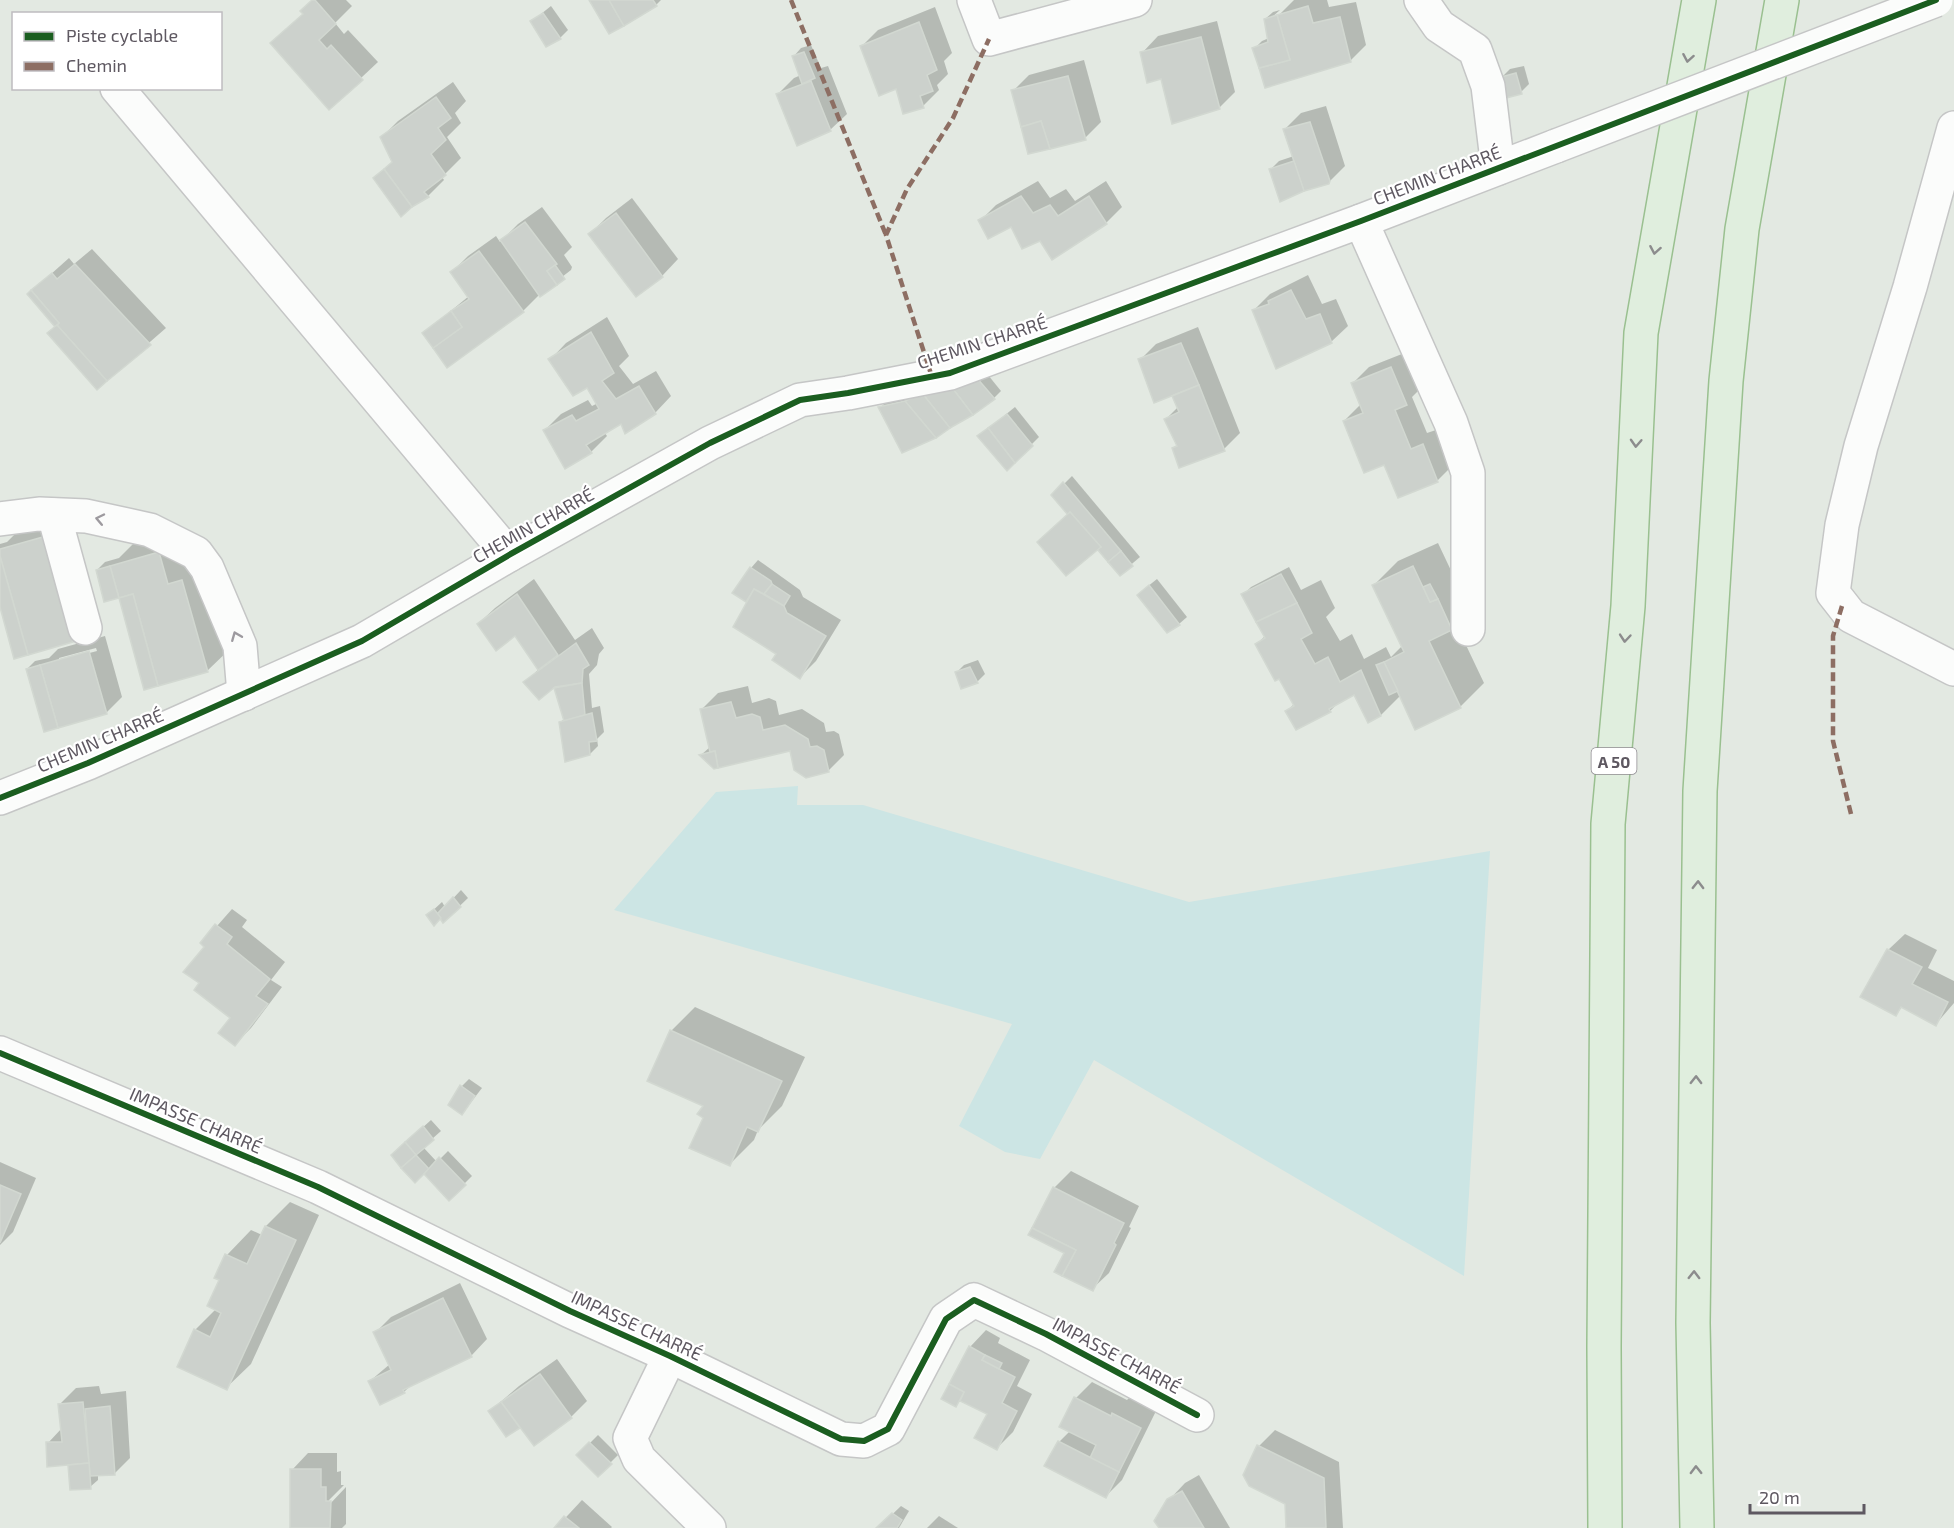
<svg xmlns="http://www.w3.org/2000/svg" width="1954" height="1528" font-family="'Exo 2',sans-serif">
<style>
.green{fill:#cce5e4}
.shadow{fill:#0003;fill-rule:evenodd}
.building{fill:#ccd1cc;stroke:#d2d8d1;stroke-width:1.5}
.lines{fill:none;stroke-linecap:round;stroke-linejoin:round}
.minor-casing{stroke:#c5c6c6;stroke-width:36}
.highway-casing{stroke:#9ac090;stroke-width:36}
.minor{stroke:#fbfcfb;stroke-width:33}
.highway{stroke:#e0eede;stroke-width:33}
.minor-bridge-casing{stroke:#c5c6c6;stroke-width:36;stroke-linecap:butt}
.minor-bridge{stroke:#fbfcfb;stroke-width:33}
.quiet{stroke:#8d6e63;stroke-width:4.5;stroke-dasharray:9 4.5;stroke-linecap:butt}
.cycleway-casing{stroke:#fff;stroke-width:10}
.cycleway{stroke:#1b5e20;stroke-width:6}
.oneway{stroke:#8c8c8d}
.oneway2{stroke:#9d9a9f}
.labels{text-anchor:middle;dominant-baseline:central;stroke-width:4.5;stroke-linejoin:round;paint-order:stroke}
.shield{fill:#fff;stroke:#8e8a90;stroke-width:1.5}
.shield-label{font-size:16px;font-weight:bold;fill:#5e5861}
.street-label{font-size:18px;fill:#5e5861;stroke:#fff}
</style>
<rect width="100%" height="100%" fill="#e3e9e2"/>
<polygon class="green" points="798,786 797,805 863,805 1189,902 1490,851 1464,1276 1094,1060 1040,1159 1005,1152 959,1126 1012,1024 614,910 716,792"/>
<g class="shadow">
<polygon points="312,0 346,0 352,6 335,23 344,34 348,30 378,62 329,108 272,43 304,13"/>
<polygon points="590,0 661,0 656,5"/>
<polygon points="1294,0 1327,0 1329,7 1356,2 1366,45 1350,61 1254,49 1262,41 1269,38 1265,19 1273,12 1280,10 1270,19 1272,22"/>
<polygon points="551,6 568,30 560,38 531,22"/>
<polygon points="935,7 952,53 944,61 948,74 937,85 939,90 923,106 897,87 862,46 878,30"/>
<polygon points="1217,21 1235,92 1219,108 1162,77 1142,53 1158,36"/>
<polygon points="811,45 821,68 828,66 847,114 830,130 778,94 794,78 801,75 794,56 801,48"/>
<polygon points="1084,60 1101,122 1085,138 1013,91 1029,75"/>
<polygon points="1524,66 1529,84 1521,92 1502,77 1510,69"/>
<polygon points="453,82 466,101 455,113 461,123 447,137 461,158 442,177 444,180 428,196 411,205 382,137 398,121"/>
<polygon points="1326,106 1345,166 1328,183 1303,190 1271,169 1279,161 1294,156 1285,129 1301,113"/>
<polygon points="1038,181 1050,198 1066,189 1075,201 1106,181 1122,207 1106,223 1052,258 1040,239 1011,225 980,221 996,205"/>
<polygon points="632,198 678,259 662,276 636,295 590,234 606,218"/>
<polygon points="542,207 572,247 564,255 572,267 571,270 540,294 523,311 447,365 424,333 469,296 452,272 468,256 496,236 500,242 518,224"/>
<polygon points="92,249 166,328 97,388 56,326 41,283 69,258 74,264"/>
<polygon points="1308,275 1322,304 1336,299 1348,326 1331,342 1254,310 1270,294"/>
<polygon points="607,317 629,356 619,366 633,384 656,371 671,396 655,413 622,422 604,432 607,436 591,452 545,430 561,414 588,400 592,406 598,403 588,386 550,360 566,343"/>
<polygon points="1198,327 1240,433 1224,449 1173,448 1178,444 1166,419 1178,407 1173,394 1140,360 1156,344"/>
<polygon points="1407,352 1422,387 1412,397 1427,433 1439,429 1453,465 1437,481 1344,421 1361,404 1353,383 1369,367"/>
<polygon points="984,370 1001,391 994,398 880,408 888,400"/>
<polygon points="1015,407 1039,437 1007,469 979,436"/>
<polygon points="1072,476 1140,557 1120,574 1053,495"/>
<polygon points="59,521 89,624 72,641 0,601 0,544 7,542 16,533"/>
<polygon points="183,528 232,647 207,671 97,570 105,562 119,558 135,542"/>
<polygon points="1438,543 1455,579 1456,624 1484,683 1460,707 1401,695 1381,715 1369,721 1354,693 1340,701 1330,711 1297,728 1287,711 1294,704 1279,677 1257,644 1265,636 1243,595 1251,587 1289,567 1301,590 1321,580 1335,608 1326,617 1340,641 1352,634 1364,659 1386,647 1391,657 1402,646 1373,586 1398,561"/>
<polygon points="758,560 800,590 803,597 841,620 816,661 800,677 778,653 752,594 746,600 751,568"/>
<polygon points="534,579 575,640 592,628 604,648 599,654 597,665 589,674 592,708 600,706 604,732 597,739 598,746 590,754 561,722 565,718 555,689 560,684 525,682 539,669 515,634 478,624 495,608"/>
<polygon points="1157,579 1187,617 1179,624 1147,587"/>
<path d="M 105,636 L 122,697 L 106,713 L 27,669 L 35,661 L 49,658 L 58,649 ZM 96,648 L 97,651 L 59,661 L 59,658 Z"/>
<polygon points="978,660 985,674 977,682 956,673 964,665"/>
<polygon points="748,686 752,703 769,698 776,701 779,715 802,709 824,723 826,732 834,731 839,734 844,755 828,771 791,750 701,755 710,747 701,710 718,693"/>
<polygon points="461,890 468,898 444,921 441,917 428,915 442,902 445,907"/>
<polygon points="232,909 247,920 242,927 285,962 271,980 282,987 251,1028 235,1044 232,1017 201,983 205,947 202,943"/>
<polygon points="1905,934 1937,950 1928,968 1954,981 1954,1003 1936,1024 1903,1006 1896,1014 1888,950"/>
<polygon points="695,1007 805,1057 782,1106 758,1130 754,1140 730,1164 671,1031"/>
<polygon points="469,1079 482,1088 462,1114 462,1086"/>
<polygon points="431,1120 441,1131 423,1147 437,1162 448,1151 472,1176 449,1199 400,1148"/>
<polygon points="0,1162 36,1178 13,1232 0,1245"/>
<polygon points="1071,1171 1139,1206 1129,1227 1131,1228 1109,1273 1092,1289 1066,1252 1030,1234 1054,1188"/>
<polygon points="290,1202 319,1215 251,1364 226,1388 195,1330 216,1309 221,1280 216,1277 227,1255 251,1230 262,1235 266,1226"/>
<polygon points="460,1283 487,1339 471,1356 412,1384 404,1392 370,1381 390,1364 375,1333 391,1317"/>
<polygon points="986,1330 1000,1338 998,1343 1030,1360 1017,1386 1032,1394 1013,1432 997,1448 989,1413 961,1400 956,1405 970,1347"/>
<polygon points="557,1359 587,1401 571,1417 520,1426 506,1435 489,1412 519,1386"/>
<polygon points="1092,1382 1127,1400 1129,1398 1156,1411 1122,1480 1106,1496 1059,1442 1070,1431 1076,1398"/>
<polygon points="99,1386 101,1394 126,1391 130,1458 114,1474 98,1474 98,1480 90,1487 48,1443 62,1428 60,1404 76,1388"/>
<polygon points="1275,1430 1339,1462 1343,1528 1288,1528 1287,1503 1259,1446"/>
<polygon points="598,1435 618,1455 598,1475 578,1455"/>
<polygon points="308,1453 337,1453 337,1472 341,1471 341,1485 344,1485 329,1500 329,1505 346,1487 346,1524 342,1528 292,1528 292,1470"/>
<polygon points="1199,1475 1230,1528 1160,1528 1169,1500 1185,1483"/>
<polygon points="582,1500 612,1527 611,1528 556,1528"/>
<polygon points="901,1506 909,1511 899,1528 878,1528"/>
<polygon points="939,1516 958,1528 927,1528"/>
</g>
<g class="building">
<polygon points="312,0 315,0 336,24 319,40 327,49 331,45 363,80 329,110 270,43 303,14 300,11"/>
<polygon points="589,0 609,0 624,26 609,34"/>
<polygon points="609,0 653,0 657,6 624,26"/>
<polygon points="1308,6 1313,23 1340,17 1351,62 1265,88 1259,68 1290,60 1277,15"/>
<polygon points="543,13 561,39 546,47 530,21"/>
<polygon points="1277,15 1290,60 1259,68 1252,48 1268,42 1264,19"/>
<polygon points="919,22 937,70 927,75 933,91 920,96 924,108 903,114 896,89 879,96 860,46"/>
<polygon points="1201,37 1220,109 1172,124 1161,79 1147,83 1140,52"/>
<polygon points="804,52 815,78 802,84 792,56"/>
<polygon points="1516,73 1522,94 1506,98 1501,77"/>
<polygon points="1068,76 1086,140 1050,149 1041,121 1021,127 1011,90"/>
<polygon points="811,81 831,131 797,146 776,94"/>
<polygon points="436,97 451,118 438,128 446,140 431,154 446,175 424,192 429,197 412,207 384,169 392,162 380,137"/>
<polygon points="1041,121 1050,149 1028,154 1021,127"/>
<polygon points="1310,122 1330,181 1329,184 1304,191 1283,129"/>
<polygon points="1294,161 1304,191 1280,202 1269,169"/>
<polygon points="384,169 412,207 401,217 373,178"/>
<polygon points="1021,196 1033,213 1050,205 1058,216 1089,196 1107,224 1052,260 1040,241 1022,249 1011,227 988,239 978,220"/>
<polygon points="616,213 663,277 636,297 588,234"/>
<polygon points="525,222 557,264 547,271 557,285 540,297 500,240"/>
<polygon points="479,251 524,312 447,368 433,348 462,327 451,311 469,299 450,272"/>
<polygon points="75,264 151,345 107,381 57,325 59,323 31,290 52,273 57,279"/>
<polygon points="555,265 565,279 557,285 547,271"/>
<polygon points="31,290 59,323 55,327 27,294"/>
<polygon points="1291,290 1306,319 1320,314 1332,343 1276,369 1252,310 1269,304 1268,301"/>
<polygon points="451,311 462,327 433,348 422,333"/>
<polygon points="57,325 107,381 97,390 47,333"/>
<polygon points="591,332 614,373 602,381 616,399 639,386 656,414 625,434 621,424 586,445 592,453 565,469 543,430 572,415 576,421 599,409 587,388 573,396 548,359"/>
<polygon points="1181,343 1199,385 1154,403 1138,359"/>
<polygon points="1391,367 1407,405 1395,410 1411,449 1423,444 1438,482 1398,498 1384,465 1364,473 1343,421 1363,413 1351,383"/>
<polygon points="976,377 995,399 973,415 950,385"/>
<polygon points="950,385 973,415 950,428 922,393"/>
<polygon points="1199,385 1225,451 1179,468 1172,448 1177,446 1164,419 1179,412 1172,396"/>
<polygon points="922,393 950,428 936,438 905,401"/>
<polygon points="905,401 936,438 902,453 878,407"/>
<polygon points="1007,414 1033,446 1015,463 988,428"/>
<polygon points="988,428 1015,463 1007,471 977,436"/>
<polygon points="1063,482 1121,551 1108,562 1097,549 1101,547 1070,512 1068,515 1051,495"/>
<polygon points="1070,512 1101,547 1066,576 1037,542"/>
<polygon points="43,537 73,642 28,655 0,556 0,549"/>
<polygon points="1121,551 1133,566 1120,576 1108,562"/>
<polygon points="159,552 168,584 182,580 208,672 158,686 133,594 119,598 110,566"/>
<polygon points="0,556 28,655 14,659 0,607"/>
<polygon points="110,566 119,598 104,602 96,570"/>
<polygon points="1413,566 1430,602 1438,599 1452,630 1429,641 1461,708 1415,730 1384,662 1404,652 1372,585"/>
<polygon points="750,567 771,581 772,584 764,594 754,589 746,602 732,593"/>
<polygon points="1281,574 1297,603 1256,622 1241,594"/>
<polygon points="772,584 790,596 784,606 764,594"/>
<polygon points="1430,584 1438,599 1430,602 1423,587"/>
<polygon points="1149,585 1180,625 1167,633 1137,595"/>
<polygon points="754,589 784,606 787,613 826,636 800,679 772,660 776,654 733,627"/>
<polygon points="133,594 158,686 144,690 119,598"/>
<polygon points="517,594 558,655 538,670 515,636 496,651 477,624"/>
<polygon points="1297,603 1312,633 1301,639 1315,664 1328,657 1340,682 1361,670 1381,716 1368,723 1354,695 1329,709 1331,712 1296,730 1285,711 1294,706 1279,679 1275,681 1255,644 1265,638 1256,622"/>
<polygon points="576,643 589,665 583,669 582,683 555,687 539,700 523,682"/>
<polygon points="89,651 107,714 58,728 40,665"/>
<polygon points="1384,662 1398,691 1389,695 1376,665"/>
<polygon points="40,665 58,728 44,732 26,669"/>
<polygon points="970,667 978,683 961,689 955,672"/>
<polygon points="582,683 585,715 564,721 554,688"/>
<polygon points="731,702 736,718 752,714 760,717 763,730 785,725 808,739 810,747 817,746 824,750 829,772 806,778 794,770 790,751 718,768 715,751 710,752 700,709"/>
<polygon points="592,713 597,741 589,742 590,755 565,762 559,722"/>
<polygon points="715,751 718,768 714,769 699,755"/>
<polygon points="453,897 461,907 443,923 437,914"/>
<polygon points="434,909 441,918 434,926 426,915"/>
<polygon points="215,924 232,937 227,944 270,979 256,996 268,1004 235,1046 218,1033 230,1018 194,990 199,983 183,972 204,947 200,943"/>
<polygon points="1887,949 1922,967 1912,984 1948,1002 1936,1026 1901,1007 1896,1016 1860,997"/>
<polygon points="670,1030 782,1081 758,1132 747,1127 730,1166 689,1148 703,1118 697,1114 703,1106 647,1081"/>
<polygon points="460,1085 475,1096 462,1115 448,1105"/>
<polygon points="423,1126 434,1140 416,1155 405,1142"/>
<polygon points="405,1142 416,1155 401,1168 391,1155"/>
<polygon points="416,1155 429,1169 415,1183 401,1168"/>
<polygon points="439,1157 466,1185 449,1201 424,1174"/>
<polygon points="0,1185 21,1194 0,1243"/>
<polygon points="1053,1187 1124,1223 1114,1243 1116,1245 1093,1291 1062,1276 1076,1250 1032,1228"/>
<polygon points="265,1226 296,1240 227,1390 177,1367 194,1329 210,1337 221,1313 207,1306 219,1280 214,1278 225,1254 247,1264"/>
<polygon points="1032,1228 1076,1250 1062,1276 1054,1272 1064,1253 1028,1235"/>
<polygon points="443,1298 472,1357 403,1390 405,1393 380,1405 368,1381 391,1370 373,1332"/>
<polygon points="969,1346 985,1355 982,1360 1015,1377 1002,1403 1017,1411 997,1450 974,1438 987,1414 960,1401 964,1392 949,1384"/>
<polygon points="985,1355 1002,1363 999,1369 982,1360"/>
<polygon points="540,1374 572,1418 534,1446 501,1402"/>
<polygon points="949,1384 964,1392 956,1407 941,1399"/>
<polygon points="1074,1397 1111,1416 1112,1413 1141,1428 1119,1472 1090,1458 1096,1445 1059,1427"/>
<polygon points="83,1402 89,1463 47,1467 46,1442 62,1442 58,1404"/>
<polygon points="501,1402 520,1428 506,1437 488,1411"/>
<polygon points="110,1406 115,1475 90,1476 85,1409"/>
<polygon points="1058,1441 1119,1472 1106,1498 1044,1466"/>
<polygon points="589,1442 612,1464 598,1477 576,1455"/>
<polygon points="1257,1445 1324,1478 1326,1528 1286,1528 1285,1504 1249,1486 1243,1475"/>
<polygon points="89,1463 91,1489 70,1490 68,1465"/>
<polygon points="290,1469 321,1469 321,1487 326,1487 326,1501 331,1501 330,1528 290,1528"/>
<polygon points="1182,1491 1204,1528 1159,1528 1154,1521 1167,1499"/>
<polygon points="892,1513 902,1520 897,1528 876,1528"/>
<polygon points="564,1516 579,1528 554,1528"/>
</g>
<g class="lines">
<g class="minor-casing">
<g id="minor">
<polyline points="974,0 989,39 1135,0"/>
<polyline points="1421,0 1439,26 1475,50 1488,86 1498,168"/>
<polyline points="117,88 509,555"/>
<polyline points="1954,128 1910,287 1861,446 1842,525 1833,593 1851,616 1954,669"/>
<polyline points="1361,221 1451,423 1468,473 1468,629"/>
<polyline points="54,515 85,628"/>
<polyline points="0,519 39,514 86,516 150,530 196,553 207,568 240,646 244,694"/>
<polyline points="0,798 88,763 362,641 509,555 710,443 800,400 848,393 950,373 1361,221 1556,146"/>
<polyline points="0,1053 318,1187 570,1311 670,1356 841,1439 864,1441 888,1429 946,1319 974,1300 1046,1334 1197,1415"/>
<polyline points="670,1356 630,1438 639,1459 709,1528"/>
</g>
</g>
<g class="highway-casing">
<g id="highway">
<polyline points="1605,1528 1604,1347 1608,824 1628,606 1641,333 1699,0"/>
<polyline points="1697,1528 1693,1323 1700,791 1726,381 1742,229 1782,0"/>
</g>
</g>
<use href="#minor" class="minor"/>
<use href="#highway" class="highway"/>
<g class="minor-bridge-casing">
<polyline id="minor-bridge" points="1556,146 1936,0"/>
</g>
<use href="#minor-bridge" class="minor-bridge"/>
<g class="quiet">
<polyline points="791,0 886,235"/>
<polyline points="932,377 886,235 907,189 953,118 989,39"/>
<polyline points="1842,606 1833,636 1833,741 1851,814"/>
</g>
<g class="cycleway-casing">
<g id="cycleway">
<polyline points="0,798 88,763 362,641 509,555 710,443 800,400 848,393 950,373 1361,221 1936,0"/>
<polyline points="0,1053 318,1187 570,1311 670,1356 841,1439 864,1441 888,1429 946,1319 974,1300 1046,1334 1197,1415"/>
</g>
</g>
<use href="#cycleway" class="cycleway"/>
</g>
<defs><path id="oneway-chevron" d="M-2-3.5L2.5 0L-2 3.5" fill="none" stroke-width="1.6" stroke-linecap="round" stroke-linejoin="round" transform="scale(1.5)"/></defs>
<g class="oneway">
<use href="#oneway-chevron" transform="translate(1688 58) rotate(100)"/>
<use href="#oneway-chevron" transform="translate(1655 250) rotate(100)"/>
<use href="#oneway-chevron" transform="translate(1636 443) rotate(93)"/>
<use href="#oneway-chevron" transform="translate(1625 638) rotate(95)"/>
<use href="#oneway-chevron" transform="translate(1698 885) rotate(-89)"/>
<use href="#oneway-chevron" transform="translate(1696 1080) rotate(-89)"/>
<use href="#oneway-chevron" transform="translate(1694 1275) rotate(-89)"/>
<use href="#oneway-chevron" transform="translate(1696 1470) rotate(-91)"/>
</g>
<g class="oneway2">
<use href="#oneway-chevron" transform="translate(100 519) rotate(-168)"/>
<use href="#oneway-chevron" transform="translate(236 636) rotate(-112)"/>
</g>
<g class="labels">
<rect class="shield" x="1591.5" y="748" width="45" height="26" rx="4.5"/>
<g class="shield-label">
<text x="1614" y="761">A 50</text>
</g>
<g class="street-label">
<text transform="translate(1437 175) rotate(-21)">CHEMIN CHARRÉ</text>
<text transform="translate(982 342) rotate(-18)">CHEMIN CHARRÉ</text>
<text transform="translate(533 525) rotate(-29)">CHEMIN CHARRÉ</text>
<text transform="translate(100 740) rotate(-23)">CHEMIN CHARRÉ</text>
<text transform="translate(196 1120) rotate(23)">IMPASSE CHARRÉ</text>
<text transform="translate(637 1325) rotate(25)">IMPASSE CHARRÉ</text>
<text transform="translate(1117 1355) rotate(28)">IMPASSE CHARRÉ</text>
</g>
</g>
<rect x="12" y="12" width="210" height="78" fill="#ffffff" stroke="#bfbcc0" stroke-width="1.5"/>
<rect x="24" y="32" width="30" height="9" fill="#1b5e20" stroke="#bfbcc0" stroke-width="1.5"/>
<text x="66" y="42" font-size="18" fill="#5e5861">Piste cyclable</text>
<rect x="24" y="62" width="30" height="9" fill="#8d6e63" stroke="#bfbcc0" stroke-width="1.5"/>
<text x="66" y="72" font-size="18" fill="#5e5861">Chemin</text>
<path d="M1750 1504v9h114v-9" fill="none" stroke="#5e5861" stroke-width="3"/>
<text x="1759" y="1504" font-size="18" fill="#5e5861" stroke="#ffffff" stroke-width="4.5" paint-order="stroke">20 m</text>
</svg>
